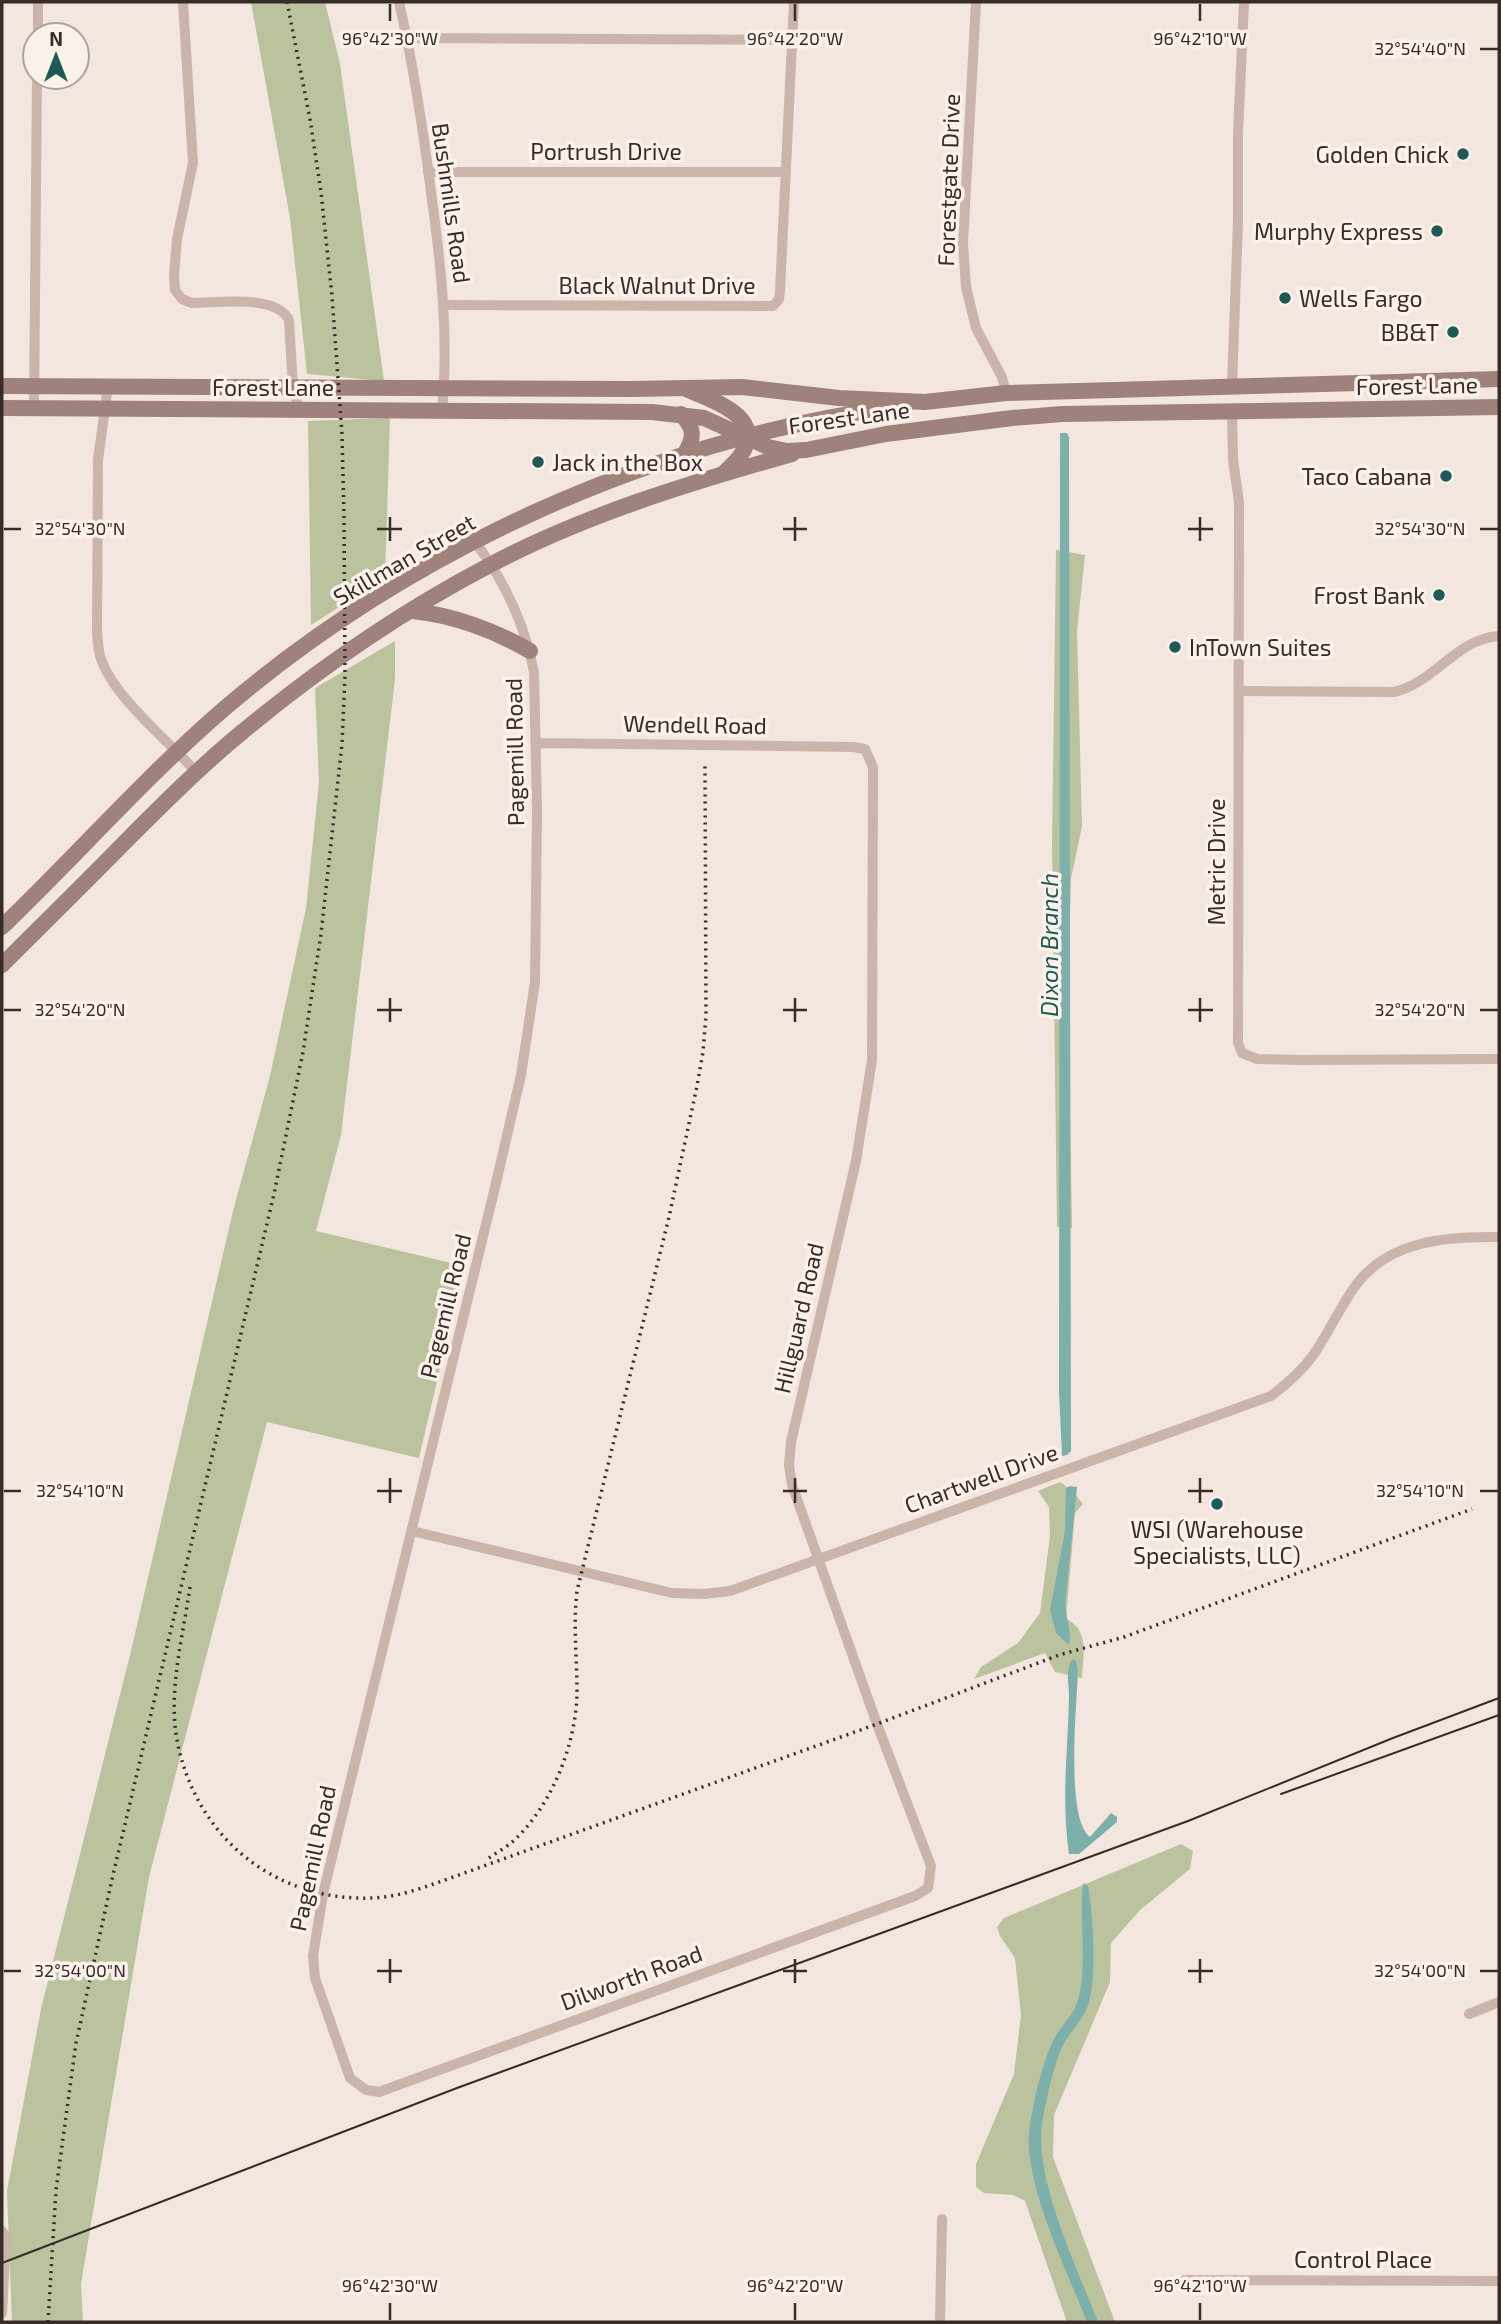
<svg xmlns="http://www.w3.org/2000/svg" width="1501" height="2324" font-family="'Exo 2',sans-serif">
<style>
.green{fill:#bbc29e}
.water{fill:#7db0aa}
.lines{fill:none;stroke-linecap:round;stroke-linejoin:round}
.minor{stroke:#cbb4a9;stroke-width:10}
.secondary{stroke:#9f827b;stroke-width:16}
.tram{stroke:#382c29;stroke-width:2}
.rail{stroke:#382c29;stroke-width:3.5;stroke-dasharray:2 5;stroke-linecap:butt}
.ticks{fill:none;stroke:#382c29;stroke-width:2.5}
.poi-dot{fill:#1e5a55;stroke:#faf1ea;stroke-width:2.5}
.labels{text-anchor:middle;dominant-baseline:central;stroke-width:7;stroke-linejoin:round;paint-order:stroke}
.street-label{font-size:23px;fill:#382c29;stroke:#faf1ea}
.poi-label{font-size:23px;fill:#382c29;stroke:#faf1ea;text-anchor:end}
.water-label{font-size:24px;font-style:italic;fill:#1e5a55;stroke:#faf1ea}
.ticks-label{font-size:18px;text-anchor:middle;fill:#382c29;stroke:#faf1ea;stroke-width:7;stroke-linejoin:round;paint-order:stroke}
</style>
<rect width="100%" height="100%" fill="#f3e6de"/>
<g class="green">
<polygon points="251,2 325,2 340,64 384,381 307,374 290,218"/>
<polygon points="390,418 385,578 311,625 308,421"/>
<polygon points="1056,550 1085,555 1077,631 1082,826 1071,879 1068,983 1072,1228 1057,1227 1052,843"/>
<polygon points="395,641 395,679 341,1135 316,1231 464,1266 419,1458 267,1422 149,1877 81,2284 83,2322 12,2322 7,2191 41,2009 131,1651 233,1211 270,1076 306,908 319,783 315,688"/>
<path d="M 1060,1482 L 1073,1491 L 1083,1504 L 1075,1513 L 1066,1619 C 1090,1630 1083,1656 1082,1678 L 1055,1672 L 1045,1653 L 974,1679 L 981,1667 L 1018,1643 L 1040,1613 L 1050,1536 L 1049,1507 L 1038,1491 Z"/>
<polygon points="1181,1844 1193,1851 1190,1869 1140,1910 1111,1943 1110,1982 1054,2115 1053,2157 1115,2322 1067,2322 1025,2201 1013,2195 984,2193 976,2187 976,2164 1014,2074 1021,2015 1015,1958 1000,1936 997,1927 1004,1918"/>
</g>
<g class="water">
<polygon points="1060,433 1067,433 1069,437 1071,1451 1067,1455 1062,1456 1059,1392"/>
<polygon points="1069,1486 1077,1487 1065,1605 1070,1635 1069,1645 1056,1633 1050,1610 1065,1531 1066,1489"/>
<path d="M 1072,1659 L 1076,1661 L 1078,1671 C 1077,1703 1065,1818 1090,1837 L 1111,1813 L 1117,1817 L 1117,1822 L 1079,1854 L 1069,1854 C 1061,1798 1068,1751 1069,1696 C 1069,1683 1065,1671 1072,1659 Z"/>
<path d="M 1083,1883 L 1088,1886 C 1093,1915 1097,1974 1089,2002 C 1084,2020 1070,2031 1062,2047 C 1054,2064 1045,2105 1042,2124 C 1034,2179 1078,2270 1098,2322 L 1087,2322 C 1066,2268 1035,2208 1029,2150 C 1026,2127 1042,2062 1053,2041 C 1060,2026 1073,2017 1078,2000 C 1088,1963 1079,1921 1083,1883 Z"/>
</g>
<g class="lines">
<g class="minor">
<path d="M 183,2 L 193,163 L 177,239 L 174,275 L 175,290 L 182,299 L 192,303 C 218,303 276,294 289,320 L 293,387 L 299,410"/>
<path d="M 399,2 C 413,64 423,128 431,192 C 441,265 449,337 442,411"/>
<polyline points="976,2 963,244 966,287 976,328 1002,377 1006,393"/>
<polyline points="38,35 38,2"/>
<polyline points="407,38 792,40"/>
<polyline points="428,172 784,172"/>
<polyline points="445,305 773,306 779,299 780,291 794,2"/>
<polyline points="1232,385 1238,222 1238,133 1244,2"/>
<path d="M 108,386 L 98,460 L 97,632 C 98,641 98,651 101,659 C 115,699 168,740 196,772"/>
<polyline points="34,408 37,77"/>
<polyline points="1232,411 1233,460 1239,502 1238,1043 1242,1053 1257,1059 1301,1060 1499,1059"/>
<path d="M 475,542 C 504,580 525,625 534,672 L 537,812 L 535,982 L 521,1075 L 496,1183 L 323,1894 L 313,1956 L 315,1978 L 350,2078 L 366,2090 L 379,2092 L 915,1896 L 928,1888 L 931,1866 L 877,1724 L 792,1485 L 789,1465 L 791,1442 L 856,1161 L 872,1060 L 873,767 L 865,749 L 853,747 L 537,743"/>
<path d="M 1239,691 L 1394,692 C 1435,683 1455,639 1499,636"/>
<path d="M 412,1531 L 672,1593 L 704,1594 L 730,1591 L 1271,1396 C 1287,1384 1302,1371 1314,1354 C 1329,1332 1340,1307 1356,1285 C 1389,1240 1449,1236 1499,1237"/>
<polyline points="1469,2014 1499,2002"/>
<polyline points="2,2231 6,2237 2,2313"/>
<polyline points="1185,2280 1499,2281"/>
<polyline points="940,2322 942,2219"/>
</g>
<g class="secondary">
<polyline points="2,386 631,389 742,387 839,398 925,402 1006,393 1499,379"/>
<path d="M 688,390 C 714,401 768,418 740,456 C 736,462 730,467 725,472"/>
<polyline points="2,408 652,412 704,418 768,447 787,451 806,450 886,434 1012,418 1062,414 1499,407"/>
<path d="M 681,414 C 695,429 695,437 684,455"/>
<path d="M 413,611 C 453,615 496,631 530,651"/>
<path d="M 2,927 C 77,855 146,776 225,708 C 409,551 648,442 887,408"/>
<path d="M 2,965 C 44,923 87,881 129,838 C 165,802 201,766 241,733 C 317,670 402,611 490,565 C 584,515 689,483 792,454"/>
</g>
<g class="tram">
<polyline points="1281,1794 1499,1715"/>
<polyline points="2,2263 457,2088 1188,1821 1393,1738 1499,1698"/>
</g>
<g class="rail">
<path d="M 190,1587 C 183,1636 168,1691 177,1740 C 195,1836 274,1902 373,1898 C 398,1897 422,1888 445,1880 L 877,1724 L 1059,1655 L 1124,1637 L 1472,1509"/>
<path d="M 489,1858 C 496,1853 505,1848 511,1843 C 551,1808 576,1745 577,1693 C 577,1658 573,1625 577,1591 L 669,1217 L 697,1086 L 703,1052 L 706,1015 L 705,765"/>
<polyline points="48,2322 56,2190 76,2043 113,1875 274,1194 303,1052 321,934 342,744 345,676 344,517 342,434 332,296 321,192 310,119 287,2"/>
</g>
</g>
<path class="ticks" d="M 390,4 L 390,21M 795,4 L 795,21M 1200,4 L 1200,21M 1480,49 L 1498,49M 390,517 L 390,541M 795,517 L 795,541M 1200,517 L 1200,541M 4,529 L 21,529M 377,529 L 402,529M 783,529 L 807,529M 1188,529 L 1213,529M 1480,529 L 1498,529M 390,998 L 390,1022M 795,998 L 795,1022M 1200,998 L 1200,1022M 4,1010 L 21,1010M 377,1010 L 402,1010M 783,1010 L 807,1010M 1188,1010 L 1213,1010M 1480,1010 L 1498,1010M 390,1478 L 390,1503M 795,1478 L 795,1503M 1200,1478 L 1200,1503M 4,1491 L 21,1491M 377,1491 L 402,1491M 783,1491 L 807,1491M 1188,1491 L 1213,1491M 1480,1491 L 1498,1491M 390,1959 L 390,1983M 795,1959 L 795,1983M 1200,1959 L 1200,1983M 4,1971 L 21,1971M 377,1971 L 402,1971M 783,1971 L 807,1971M 1188,1971 L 1213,1971M 1480,1971 L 1498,1971M 390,2303 L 390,2320M 795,2303 L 795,2320M 1200,2303 L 1200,2320"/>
<g class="poi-dot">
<circle cx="1463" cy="154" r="7"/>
<circle cx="1437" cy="231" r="7"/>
<circle cx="1285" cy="298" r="7"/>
<circle cx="1453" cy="332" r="7"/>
<circle cx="538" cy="462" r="7"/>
<circle cx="1446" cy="476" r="7"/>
<circle cx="1439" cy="595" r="7"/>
<circle cx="1175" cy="647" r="7"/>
<circle cx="1217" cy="1504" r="7"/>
</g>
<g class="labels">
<g class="street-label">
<text x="606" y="151">Portrush Drive</text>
<text transform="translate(948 180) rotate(-88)">Forestgate Drive</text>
<text transform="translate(452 203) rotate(82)">Bushmills Road</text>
<text x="657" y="285">Black Walnut Drive</text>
<text transform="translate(1417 385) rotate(-1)">Forest Lane</text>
<text x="273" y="387">Forest Lane</text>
<text transform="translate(849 417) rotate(-8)">Forest Lane</text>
<text transform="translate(404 559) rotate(-30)">Skillman Street</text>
<text transform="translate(695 724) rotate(1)">Wendell Road</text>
<text transform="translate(514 752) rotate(-91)">Pagemill Road</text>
<text transform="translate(1216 862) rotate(-90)">Metric Drive</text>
<text transform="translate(445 1306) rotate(-76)">Pagemill Road</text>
<text transform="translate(798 1318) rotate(-77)">Hillguard Road</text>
<text transform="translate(981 1478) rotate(-20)">Chartwell Drive</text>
<text transform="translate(312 1858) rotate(-78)">Pagemill Road</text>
<text transform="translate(631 1977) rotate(-20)">Dilworth Road</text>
<text x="1363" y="2259">Control Place</text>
</g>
<g class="poi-label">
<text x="1449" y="154">Golden Chick</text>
<text x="1423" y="231">Murphy Express</text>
<text x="1299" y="298" text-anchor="start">Wells Fargo</text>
<text x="1439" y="332">BB&amp;T</text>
<text x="552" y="462" text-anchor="start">Jack in the Box</text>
<text x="1432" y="476">Taco Cabana</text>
<text x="1425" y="595">Frost Bank</text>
<text x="1189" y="647" text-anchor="start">InTown Suites</text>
<text x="1217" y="1529" text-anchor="middle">WSI (Warehouse<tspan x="1217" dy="26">Specialists, LLC)</tspan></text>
</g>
<g class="water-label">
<text transform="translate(1048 945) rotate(-90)">Dixon Branch</text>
</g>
</g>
<g class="ticks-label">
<text x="390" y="45">96°42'30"W</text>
<text x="795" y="45">96°42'20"W</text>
<text x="1200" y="45">96°42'10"W</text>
<text x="1420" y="55">32°54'40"N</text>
<text x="80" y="535">32°54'30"N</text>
<text x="1420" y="535">32°54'30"N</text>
<text x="80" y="1016">32°54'20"N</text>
<text x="1420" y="1016">32°54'20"N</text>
<text x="80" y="1497">32°54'10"N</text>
<text x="1420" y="1497">32°54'10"N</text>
<text x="80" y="1977">32°54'00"N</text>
<text x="1420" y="1977">32°54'00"N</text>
<text x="390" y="2292">96°42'30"W</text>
<text x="795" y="2292">96°42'20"W</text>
<text x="1200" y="2292">96°42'10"W</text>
</g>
<rect width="1501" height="2324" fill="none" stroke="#382c29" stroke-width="7"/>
<g transform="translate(56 56)"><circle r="33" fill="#faf1ea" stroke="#aca29d" stroke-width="2"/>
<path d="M0-5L12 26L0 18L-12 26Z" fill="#1e5a55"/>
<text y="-10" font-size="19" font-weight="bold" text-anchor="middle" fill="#382c29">N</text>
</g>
</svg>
